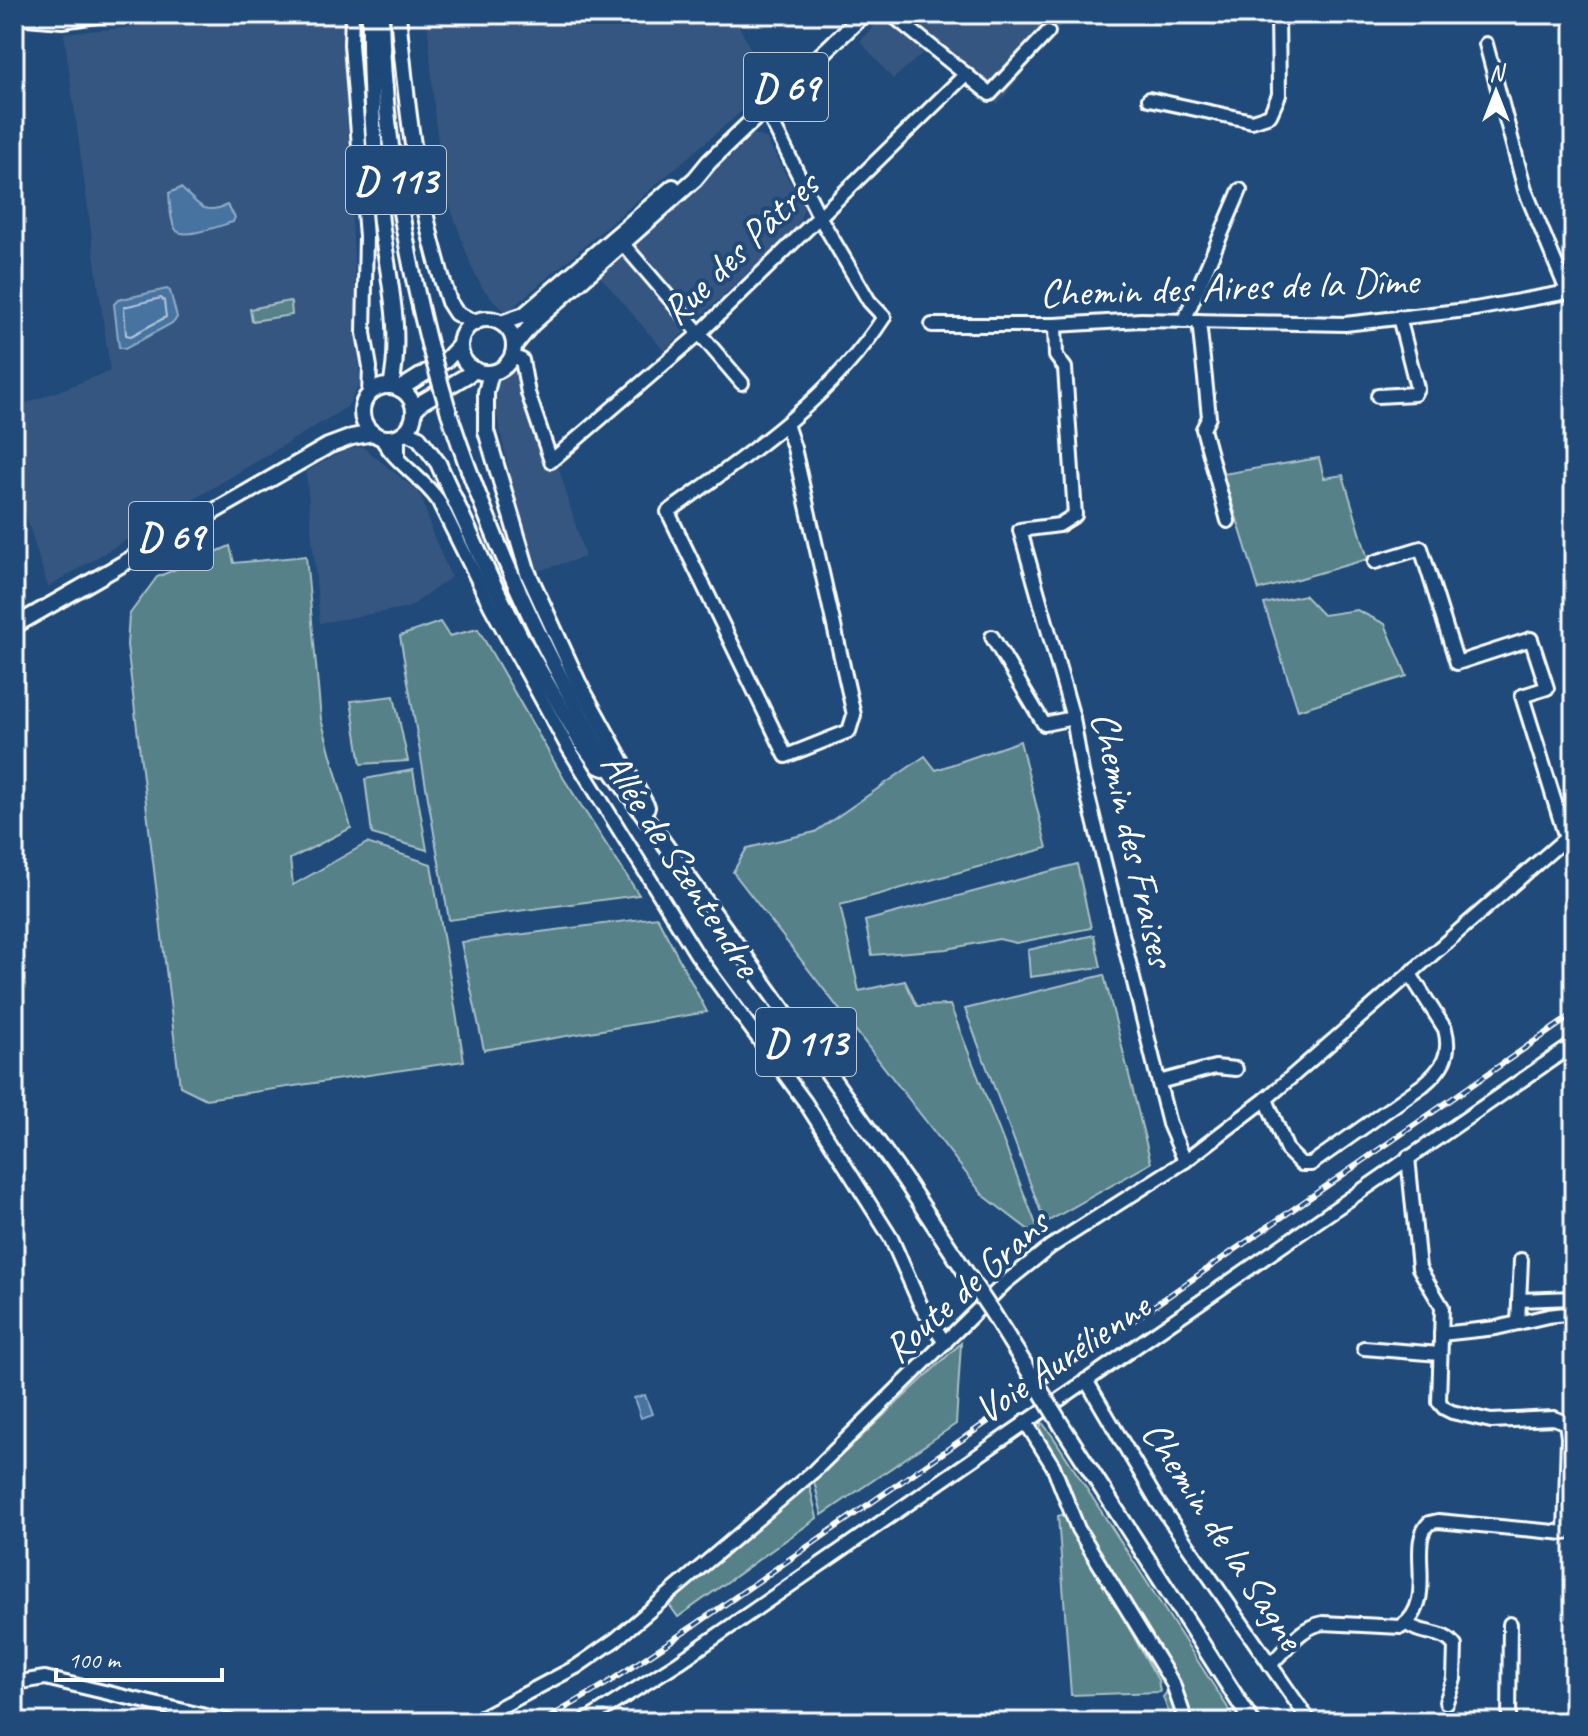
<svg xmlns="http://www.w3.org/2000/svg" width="1588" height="1736" font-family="Caveat,sans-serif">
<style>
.built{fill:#365780}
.green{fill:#578189;stroke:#abc0c4;stroke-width:2}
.water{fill:#4673a1;stroke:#90abc7;stroke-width:2}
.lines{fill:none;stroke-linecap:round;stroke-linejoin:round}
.shore{stroke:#b5c7d9;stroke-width:2}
.minor-casing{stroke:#fff;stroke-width:18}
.major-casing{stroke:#fff;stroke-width:20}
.minor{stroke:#1f4a7a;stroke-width:12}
.major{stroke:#1f4a7a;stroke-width:14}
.rail-casing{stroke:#fff;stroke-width:6}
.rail{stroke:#1f4a7a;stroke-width:3;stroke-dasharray:9;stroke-linecap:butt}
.major-bridge-casing{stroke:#fff;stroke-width:20;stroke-linecap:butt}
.major-bridge{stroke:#1f4a7a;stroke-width:14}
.labels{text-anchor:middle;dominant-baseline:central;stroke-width:8;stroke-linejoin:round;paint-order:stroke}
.shield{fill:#1f4a7a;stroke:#bcc9d7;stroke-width:2}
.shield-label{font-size:38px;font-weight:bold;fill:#fff}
.street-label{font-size:40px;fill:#fff;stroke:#1f4a7a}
</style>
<rect width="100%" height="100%" fill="#1f4a7a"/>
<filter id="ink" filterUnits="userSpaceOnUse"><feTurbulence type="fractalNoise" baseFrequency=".0125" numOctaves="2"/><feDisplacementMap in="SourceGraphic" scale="16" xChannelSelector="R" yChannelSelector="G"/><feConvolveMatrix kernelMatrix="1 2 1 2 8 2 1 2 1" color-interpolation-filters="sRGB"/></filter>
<g filter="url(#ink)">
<g class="built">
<polygon points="164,14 342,14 360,384 347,407 48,587 14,477 14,408 110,371 64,33 136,27"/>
<polygon points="427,14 733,14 770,87 506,313 483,289 472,268 444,189 435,119"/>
<polygon points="885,14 1070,14 998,104 924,52 893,79 860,41"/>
<polygon points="754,134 766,138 804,208 798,225 664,351 599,275"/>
<polygon points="511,372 532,377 585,557 537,571 524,537 491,390"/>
<polygon points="363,447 417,491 423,501 432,533 451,577 410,607 320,623 306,471 348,449"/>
</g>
<g class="green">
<polygon points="289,301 291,303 292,315 252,321 250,309"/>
<polygon points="1319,458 1324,478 1343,475 1368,559 1259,590 1223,474"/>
<polygon points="230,546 234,563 306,556 321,719 351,828 290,859 293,885 367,843 431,864 464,1061 206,1099 180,1086 127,645 129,615 157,577"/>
<polygon points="1304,595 1323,615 1357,610 1385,624 1407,676 1298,710 1264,604"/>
<polygon points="440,622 449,636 478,629 564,779 639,895 449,920 400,636"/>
<polygon points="394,696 408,761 361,764 351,701"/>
<polygon points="1020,741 1047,848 840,905 859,991 905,981 917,1006 950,1005 1039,1232 1034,1234 983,1195 733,872 747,848 815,832 925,756 936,770"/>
<polygon points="413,770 427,850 372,834 365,779"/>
<polygon points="1077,864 1091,928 1016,943 999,939 947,949 872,955 865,921"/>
<polygon points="657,917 707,1012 484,1050 461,942"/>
<polygon points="1094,935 1101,967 1030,977 1028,950"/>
<polygon points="1104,975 1151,1163 1045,1223 965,1009"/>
<polygon points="961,1343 956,1424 822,1515 814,1481"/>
<polygon points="1041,1421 1054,1438 1237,1722 1172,1722 1163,1697 1177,1679 1081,1519 1067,1478 1040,1433"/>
<polygon points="809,1483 817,1518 678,1617 668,1603"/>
<polygon points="1065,1514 1158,1680 1160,1692 1071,1695 1058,1516"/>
</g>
<g class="water">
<path d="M 181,188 C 198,203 202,216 227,205 L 235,217 L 233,222 C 221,225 186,239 177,231 C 170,224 170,203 169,193 Z"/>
<polygon points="167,289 170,291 177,317 174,322 125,349 119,347 114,304 118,300"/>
<polygon points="645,1395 652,1414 641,1418 634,1398"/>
</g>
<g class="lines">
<polygon class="shore" points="161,298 164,301 166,317 131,336 126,335 124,307"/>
<g class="minor-casing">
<g id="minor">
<polyline points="352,14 351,44 366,237 364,333 370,367 369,394"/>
<polyline points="891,14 990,94 1048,32"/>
<polyline points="14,17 62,21 111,14"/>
<polyline points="1486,44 1525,190 1568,293"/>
<polyline points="1149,99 1252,121 1270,115 1279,95 1278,14"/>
<path d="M 765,108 L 819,216 L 869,301 L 884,317 C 832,398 745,457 668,512 L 786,756 L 849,731 L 854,715 L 794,448 L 786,424"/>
<polyline points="617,237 742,383"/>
<polyline points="1184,321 1240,190"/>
<polyline points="1199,321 1209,417 1203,429 1228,521"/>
<polyline points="932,325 1055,325 1141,320 1345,324 1475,309 1574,291"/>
<polyline points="1055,325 1056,356 1065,368 1075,515 1059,525 1020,530 1073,718 1082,772 1169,1124 1185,1161"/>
<polyline points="512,356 522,360 528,393 551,461 700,333 966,74"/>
<polyline points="1378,396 1414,394 1417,388 1399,317"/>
<path d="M 381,437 C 394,462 422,477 438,500 L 491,607 L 566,744 L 697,955 L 805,1102 L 891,1238 L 921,1306 L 945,1343"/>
<polyline points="398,457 398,436"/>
<polyline points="1375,562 1421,548 1457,663 1531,639 1547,688 1522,696 1566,838"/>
<polyline points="992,637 1044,724 1073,718"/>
<polyline points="1159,1082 1215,1067 1236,1069"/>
<path d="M 1266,1099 L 1287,1150 L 1301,1164 L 1311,1164 L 1423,1085 C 1442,1069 1452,1055 1445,1029 L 1410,974"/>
<polyline points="1519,1300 1574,1298"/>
<polyline points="1518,1323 1521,1260"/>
<polyline points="1441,1334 1496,1328 1548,1316 1574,1313"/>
<polyline points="1364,1348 1440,1354"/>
<polyline points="1086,1380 1157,1501 1310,1722"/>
<polyline points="1025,1421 1053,1466 1078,1529 1173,1684 1186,1722"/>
<path d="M 1406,1623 C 1421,1636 1443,1629 1455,1646 L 1454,1679 L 1446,1702"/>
<path d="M 1270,1665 C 1287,1649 1298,1628 1323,1623 L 1401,1627 C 1439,1601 1406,1545 1429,1523 L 1438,1521 L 1565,1533 L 1568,1437 L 1566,1423 L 1554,1418 L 1491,1421 L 1452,1412 L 1444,1408 L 1439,1402 L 1442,1307 L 1419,1268 L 1408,1157"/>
<polyline points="14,1683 45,1678 231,1722"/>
<polyline points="472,1722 576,1667 615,1640 814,1471 1005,1283 1050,1247 1185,1161 1266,1099 1574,831"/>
<polyline points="584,1722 679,1662 1574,1044"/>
<polyline points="1509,1722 1510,1624"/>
</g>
</g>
<g class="major-casing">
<g id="major">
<path d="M 370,14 C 369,84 374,153 381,222 C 388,277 403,331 391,386"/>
<path d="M 381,14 C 383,125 402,236 429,344"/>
<path d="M 398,14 C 407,112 418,208 449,302 L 456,313 L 475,323"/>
<circle cx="487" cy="346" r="27"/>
<polyline points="501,323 524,315 673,187"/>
<polyline points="514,346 532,324 695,179 709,162 864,14"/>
<polyline points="491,373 486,392 486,431 528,573 578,682 647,807"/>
<circle cx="388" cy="412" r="26"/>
<polyline points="400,389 446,360 460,345"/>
<polyline points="414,410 422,402 476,370"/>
<path d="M 449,413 C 491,540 545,657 613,772 L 904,1179 L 978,1291"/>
<polyline points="406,431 419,438 438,463 490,577 520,636 579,739 599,766 605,768"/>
<polyline points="14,626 328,446 352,437 373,433"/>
<polyline points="992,1312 1028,1370"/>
<polyline points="1062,1426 1252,1722"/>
</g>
</g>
<use href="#minor" class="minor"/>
<use href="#major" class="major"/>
<g class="rail-casing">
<polyline id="rail" points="542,1722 606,1684 698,1623 1574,1014"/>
</g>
<use href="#rail" class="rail"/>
<g class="major-bridge-casing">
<g id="major-bridge">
<polyline points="429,344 449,413"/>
<polyline points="978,1291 992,1312"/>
<polyline points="1028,1370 1062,1426"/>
</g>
</g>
<use href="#major-bridge" class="major-bridge"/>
</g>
</g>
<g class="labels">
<g class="shield">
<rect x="744" y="53" width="84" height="68" rx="6"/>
<rect x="346" y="146" width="100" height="68" rx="6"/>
<rect x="129" y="502" width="84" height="68" rx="6"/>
<rect x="756" y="1008" width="100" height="68" rx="6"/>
</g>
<g class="shield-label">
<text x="786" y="87">D 69</text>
<text x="396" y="180">D 113</text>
<text x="171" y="536">D 69</text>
<text x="806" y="1042">D 113</text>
</g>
<g class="street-label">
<text transform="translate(740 248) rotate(-44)">Rue des Pâtres</text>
<text transform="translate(1229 287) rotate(-2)">Chemin des Aires de la Dîme</text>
<text transform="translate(1133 839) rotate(77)">Chemin des Fraises</text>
<text transform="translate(681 864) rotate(57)">Allée de Szentendre</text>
<text transform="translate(966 1286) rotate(-42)">Route de Grans</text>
<text transform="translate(1062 1358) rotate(-34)">Voie Aurélienne</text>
<text transform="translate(1223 1535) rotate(57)">Chemin de la Sagne</text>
</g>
</g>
<rect width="1588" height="1736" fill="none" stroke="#1f4a7a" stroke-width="48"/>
<rect x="24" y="24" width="1540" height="1688" fill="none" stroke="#fff" stroke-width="3" filter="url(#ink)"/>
<g transform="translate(1496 92)" stroke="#1f4a7a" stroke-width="6" paint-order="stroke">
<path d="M0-6L14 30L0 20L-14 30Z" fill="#ffffff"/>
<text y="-12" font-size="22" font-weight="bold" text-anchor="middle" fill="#ffffff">N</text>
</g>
<path d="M56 1668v12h166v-12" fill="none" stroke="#ffffff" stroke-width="4"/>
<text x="68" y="1668" font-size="24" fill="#ffffff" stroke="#1f4a7a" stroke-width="6" paint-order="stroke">100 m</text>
</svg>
